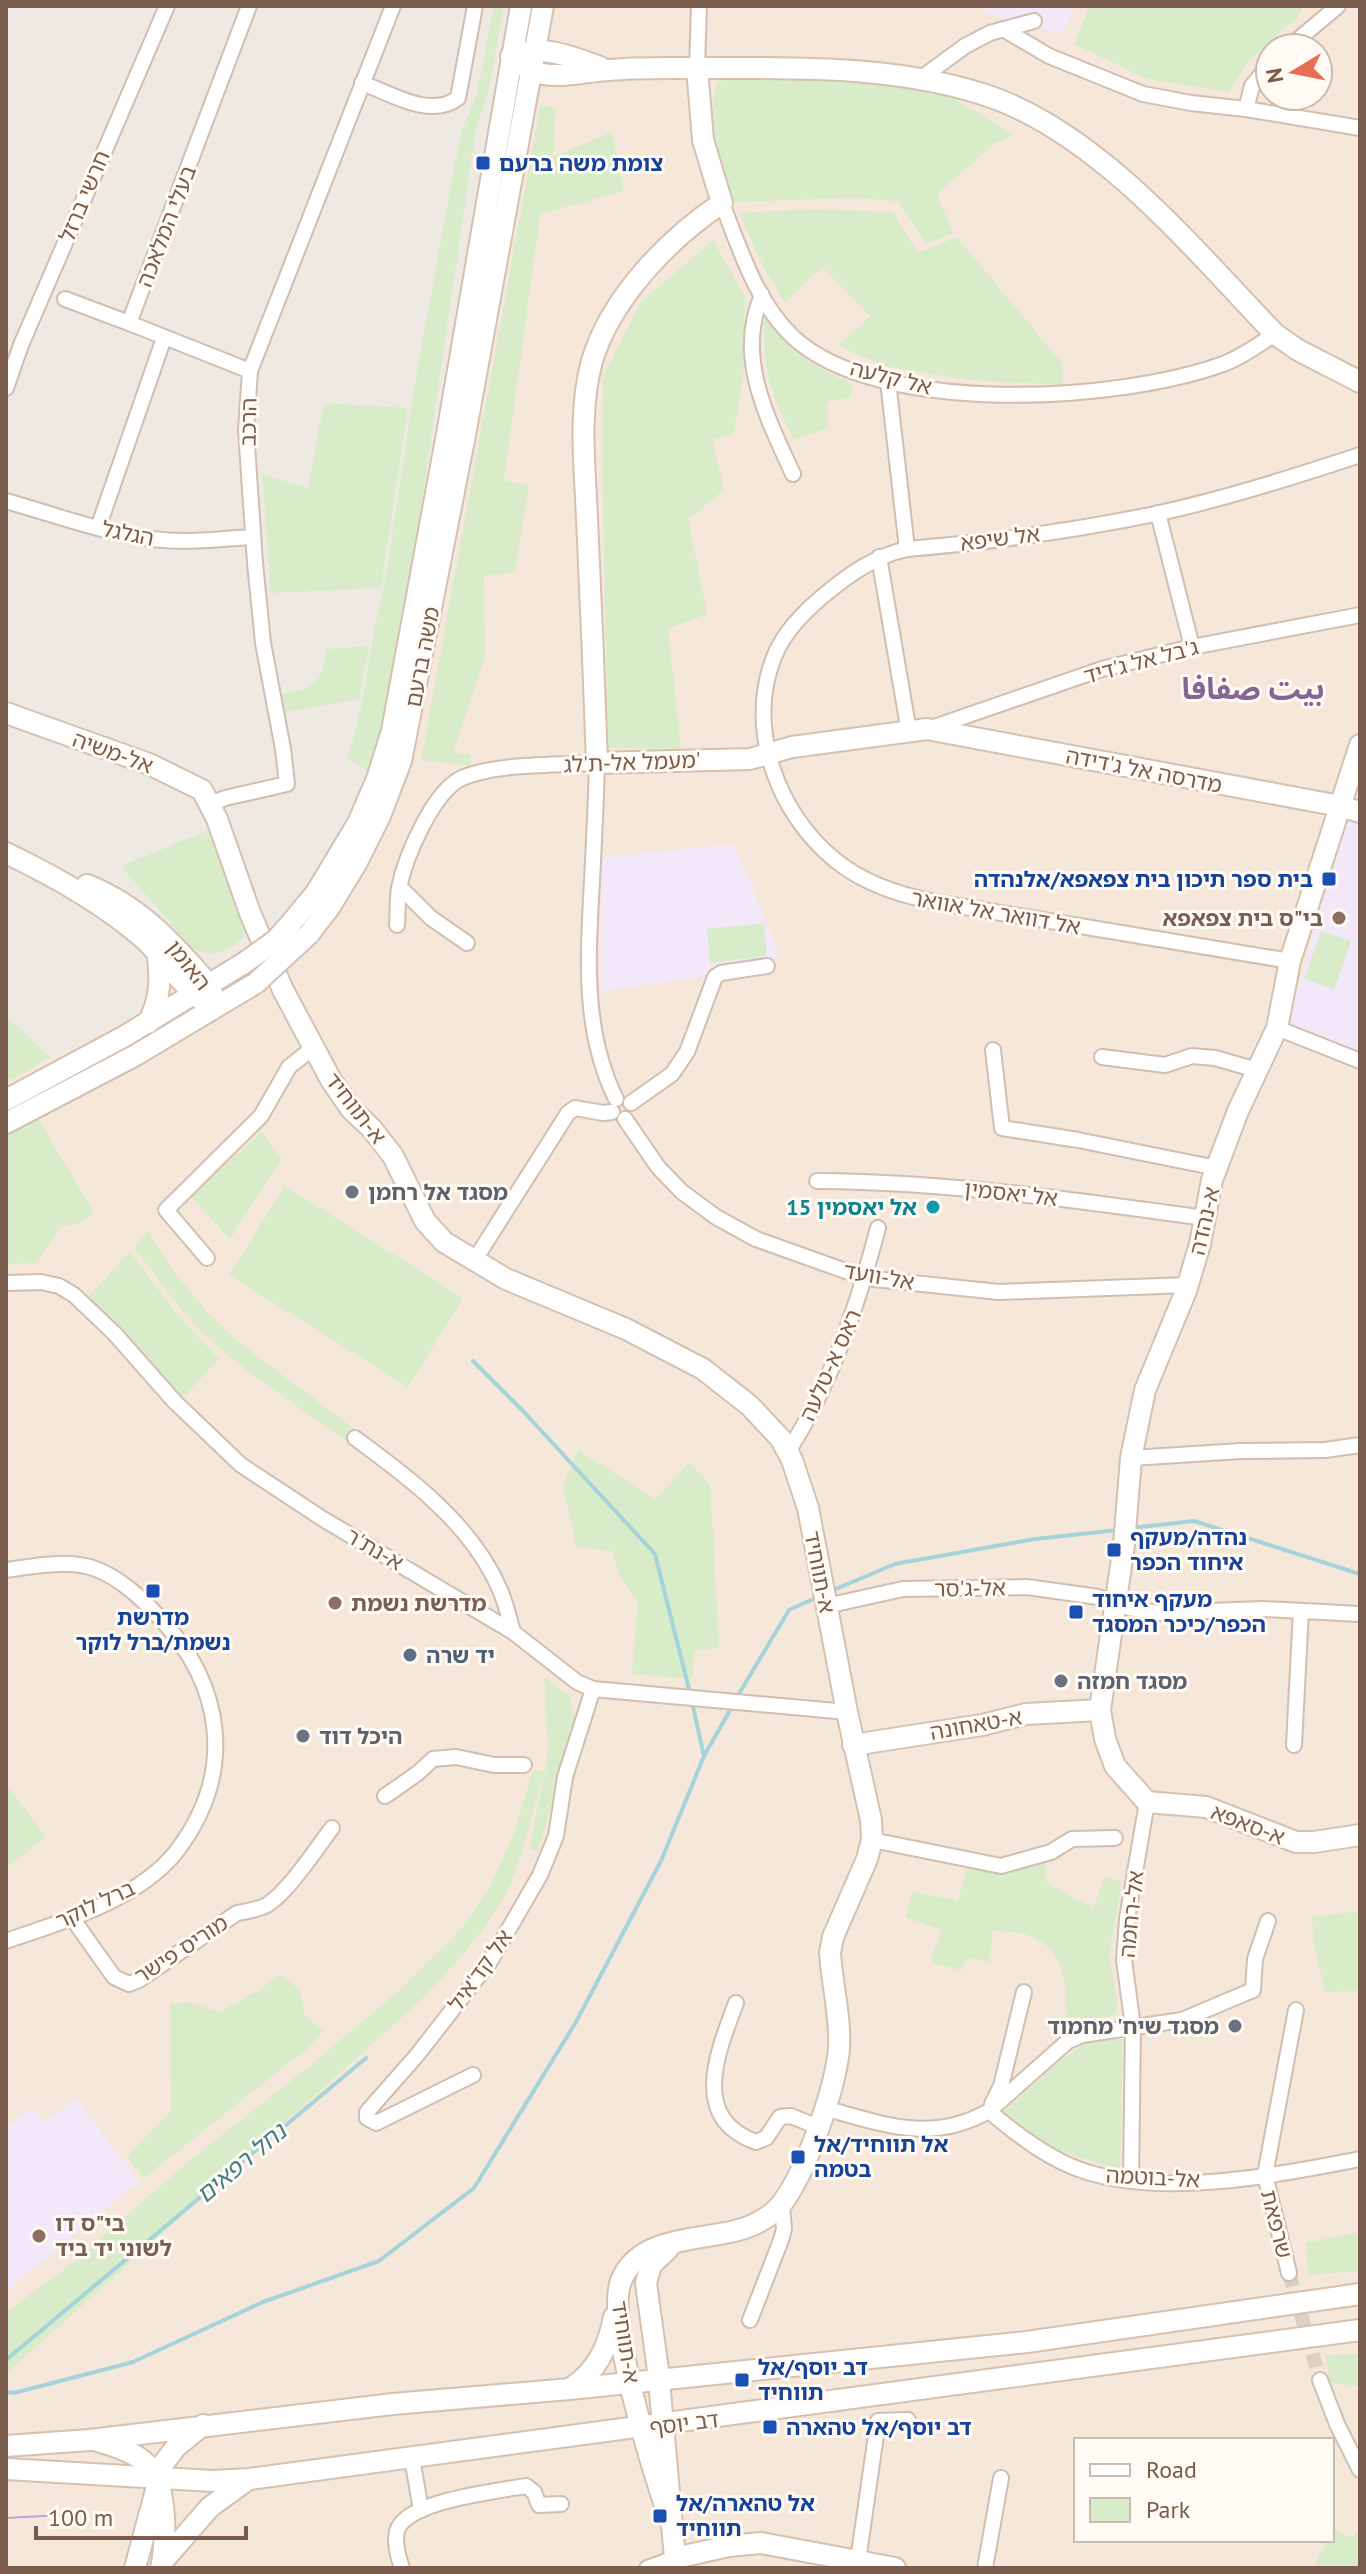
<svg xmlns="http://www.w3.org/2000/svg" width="1366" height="2574" font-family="'PT Sans','Noto Sans Arabic','Noto Sans Hebrew',sans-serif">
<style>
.residential{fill:#f5e8da;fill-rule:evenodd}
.industrial{fill:#efe9e4}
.education{fill:#f3e8fa}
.green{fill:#d8ecc9}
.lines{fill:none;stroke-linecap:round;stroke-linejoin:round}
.stream{stroke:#a5d3da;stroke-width:4}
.street-tunnel{stroke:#dcd0c4;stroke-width:14;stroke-dasharray:14 7;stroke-linecap:butt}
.street-casing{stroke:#d1beb0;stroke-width:18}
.secondary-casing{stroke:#d6c0b0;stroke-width:24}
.street{stroke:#fff;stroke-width:14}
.secondary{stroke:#fff;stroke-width:20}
.tram{stroke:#b9a8c9;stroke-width:2}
.secondary-bridge-casing{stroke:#d6c0b0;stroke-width:24;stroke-linecap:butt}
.secondary-bridge{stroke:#fff;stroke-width:20}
.transit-dot{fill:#1a4fb4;stroke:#fffaf3;stroke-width:3}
.education-dot{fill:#8d6e63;stroke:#fffaf3;stroke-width:3}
.worship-dot{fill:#6b7280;stroke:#fffaf3;stroke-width:3}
.culture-dot{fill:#0f9aa8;stroke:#fffaf3;stroke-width:3}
.service-dot{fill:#5c6f8a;stroke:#fffaf3;stroke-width:3}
.labels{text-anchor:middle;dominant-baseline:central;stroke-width:6;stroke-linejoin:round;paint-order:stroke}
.transit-label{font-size:22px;font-weight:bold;fill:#164399;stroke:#fffaf3;text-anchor:start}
.street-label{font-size:22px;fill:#7a5c4d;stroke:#fffaf3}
.education-label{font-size:22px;font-weight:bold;fill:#785e54;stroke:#fffaf3;text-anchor:start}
.worship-label{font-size:22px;font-weight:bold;fill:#5b616d;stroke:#fffaf3;text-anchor:start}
.culture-label{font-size:22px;font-weight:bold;fill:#0d838f;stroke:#fffaf3;text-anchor:end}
.service-label{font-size:22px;font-weight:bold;fill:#4e5e75;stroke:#fffaf3;text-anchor:start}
.water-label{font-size:24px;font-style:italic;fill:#437c86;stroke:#fffaf3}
.district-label{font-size:30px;font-weight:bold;fill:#846695;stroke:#fffaf3}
</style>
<rect width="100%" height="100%" fill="#fdf6ec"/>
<path class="residential" d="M 6,6 L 1360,6 L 1360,2568 L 6,2568 ZM 1270,48 L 1318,48 L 1318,96 L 1270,96 ZM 1076,2440 L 1332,2440 L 1332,2540 L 1076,2540 Z"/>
<polygon class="industrial" points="6,6 518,6 383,749 322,878 271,939 181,994 50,1057 6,1016"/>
<g class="education">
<polygon points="978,6 1075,6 1063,34 991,15"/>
<polygon points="1350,810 1360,814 1360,1051 1288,1022"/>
<polygon points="734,844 778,951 775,959 709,968 708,976 601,991 602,858"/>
<polygon points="75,2097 139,2181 6,2291 6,2128 32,2107 45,2122"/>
</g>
<g class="green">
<path d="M 494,6 L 504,6 L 488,93 L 475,132 L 413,563 L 379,742 L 370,772 L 347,758 C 367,705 367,648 383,594 L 416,377 L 461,132 L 477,94 Z"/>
<polygon points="1090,6 1303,6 1301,13 1246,64 1229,92 1147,79 1074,44"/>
<path d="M 798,78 L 887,82 L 952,97 L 1015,135 L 995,143 L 937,194 L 953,233 L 926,244 L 897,201 L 854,198 L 732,202 C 715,159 704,130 717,83 L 727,79 Z"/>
<polygon points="540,106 556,107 552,157 612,132 624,191 540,214 504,480 529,486 515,572 484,576 485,656 453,752 470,754 471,766 421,760"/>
<polygon points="814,209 893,212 918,253 957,237 1062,363 1063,385 967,380 885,366 838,346 870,316 822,267 785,303 763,266 739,213"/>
<polygon points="713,240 745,297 744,369 733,435 712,439 724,490 688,519 707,614 668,629 681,749 608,748 602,465 603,376 641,302"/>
<path d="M 764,317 C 792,353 811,365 852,384 L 851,397 L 827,402 L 829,428 L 794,439 C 769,393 763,369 764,317 Z"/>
<polygon points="324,403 408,408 381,588 271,593 262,474 308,488"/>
<path d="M 369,646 L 359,699 L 285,712 L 281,694 C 316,689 321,684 327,649 Z"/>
<path d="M 209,830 L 252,930 C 231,949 224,958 194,950 L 121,866 Z"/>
<polygon points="764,923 767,956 710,963 707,929"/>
<polygon points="1321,931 1351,941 1334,990 1304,979"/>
<polygon points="6,1016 50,1057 10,1080 6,1076"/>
<polygon points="37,1117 94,1213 80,1223 61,1227 36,1263 6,1264 6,1132"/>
<polygon points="261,1132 282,1159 230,1239 191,1197"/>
<polygon points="285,1186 463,1298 408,1387 229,1275"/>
<path d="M 148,1232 L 179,1278 L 207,1312 L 236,1340 L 357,1431 L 348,1442 C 298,1406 244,1373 200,1330 C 175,1305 155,1275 134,1247 Z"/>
<polygon points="130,1252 178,1315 219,1359 179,1401 105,1314 87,1298"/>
<polygon points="578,1450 655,1499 689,1463 710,1484 719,1648 694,1650 692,1679 632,1674 638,1601 619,1574 612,1551 577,1547 563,1486"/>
<path d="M 544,1677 L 569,1695 L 575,1717 L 538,1852 L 529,1849 L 544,1775 C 530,1816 524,1860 503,1899 C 481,1937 451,1968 421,2000 L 6,2374 L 6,2312 L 69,2266 L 190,2160 L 311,2065 L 401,1989 L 459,1932 L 490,1886 L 513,1836 L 533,1770 L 545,1772 L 548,1748 Z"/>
<polygon points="6,1784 46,1837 6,1868"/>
<path d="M 1044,1859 L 1047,1883 L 1093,1908 L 1105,1876 L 1122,1882 L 1109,1954 L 1117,1998 L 1117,2012 L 1109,2017 L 1066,2022 C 1066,1986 1067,1947 1025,1934 C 1015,1931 1003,1932 993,1931 L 989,1962 L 967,1958 L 962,1970 L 930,1963 L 942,1930 L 906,1917 L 912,1892 L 958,1900 L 968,1865 L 1007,1872 Z"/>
<polygon points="1360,1911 1360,1991 1325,1992 1314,1943 1312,1917"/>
<polygon points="280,1974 299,1989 305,2015 323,2031 309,2047 144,2178 127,2157 171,2110 170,2004 187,2002 219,2012 258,1991"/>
<polygon points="1123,2039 1120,2170 1055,2149 1001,2114 1059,2062 1084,2043"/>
<polygon points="1360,2232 1360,2271 1308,2275 1306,2243"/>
<polygon points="1360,2354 1360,2386 1330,2383 1325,2355"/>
<polygon points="1332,2529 1350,2537 1360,2530 1360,2568 1314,2568 1327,2540 1332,2540"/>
</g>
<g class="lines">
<g class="stream">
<polyline points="473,1361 523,1411 655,1554 690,1693"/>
<polyline points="1131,1528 1194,1521 1360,1574"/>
<polyline points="831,1591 895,1564 1035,1539 1118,1530"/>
<polyline points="737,1697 789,1610 820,1596"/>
<polyline points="692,1702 704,1756"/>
<polyline points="6,2360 366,2058"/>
<polyline points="6,2392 14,2393 133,2362 263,2302 379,2261 474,2188 576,2022 661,1861 704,1756 733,1705"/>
</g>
<polyline class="street-tunnel" points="1289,2273 1320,2380"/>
<g class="street-casing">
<g id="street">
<polyline points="249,6 129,323 250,371"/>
<polyline points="1003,29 1049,56 1143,94 1191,103 1246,109 1360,128"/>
<polyline points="1288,48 1338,6"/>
<polyline points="697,68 699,6"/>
<polyline points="920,79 965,46 990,33 1034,21"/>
<path d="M 362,83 C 392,94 430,119 458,98 L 475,6"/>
<polyline points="1246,109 1252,86 1270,64"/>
<path d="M 722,203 C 740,249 756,302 793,337 C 879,417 1119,402 1223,364 C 1241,358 1259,344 1275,334"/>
<path d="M 762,295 C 735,357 767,417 793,474"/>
<polyline points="65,299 129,323"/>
<polyline points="888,381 907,549"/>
<polyline points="6,388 21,345 167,6"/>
<path d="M 6,501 C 63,517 123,541 184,541 C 206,541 230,538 253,537"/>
<polyline points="1158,513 1192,647"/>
<polyline points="98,528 164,338"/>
<polyline points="879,557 909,732"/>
<polyline points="928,729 1102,669 1192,647 1360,615"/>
<polyline points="211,804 225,798 287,784 283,749 263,643 255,563 246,430 250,371 393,6"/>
<polyline points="400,887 431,918 467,943"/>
<path d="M 397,925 C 398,913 397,900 399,888 C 405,858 433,791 462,778 C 496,763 560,765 597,763 C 596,802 594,842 592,881 C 588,955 582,1030 616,1099"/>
<path d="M 1290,961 L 935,902 C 899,895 863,883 835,860 C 777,813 746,728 774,657 C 784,632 803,613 823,596 C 848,575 875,556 907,549 C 990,542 1073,531 1155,514 C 1224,499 1293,477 1360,455"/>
<polyline points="1277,1028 1360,1061"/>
<polyline points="993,1050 1002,1128 1078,1140 1217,1168"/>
<polyline points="1102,1057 1165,1065 1192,1056 1215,1058 1257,1070"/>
<polyline points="631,1103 672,1074 687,1052 715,977 721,973 767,966"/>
<polyline points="625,1119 658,1167 682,1192 716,1217 756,1239 865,1278 999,1292 1188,1285"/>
<path d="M 817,1181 C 948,1182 1076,1200 1205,1218"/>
<polyline points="207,1258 166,1210 261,1116 289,1067 314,1047"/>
<polyline points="474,1261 568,1113 575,1108 603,1113 612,1112"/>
<polyline points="6,1283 41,1282 59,1286 74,1295 114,1333 175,1402 241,1465 323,1519 513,1632 577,1682 593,1689 847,1712"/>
<path d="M 355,1438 C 410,1479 472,1524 500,1590 C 506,1603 509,1618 513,1632"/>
<path d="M 788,1452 C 832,1382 857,1307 878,1228"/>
<polyline points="1131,1458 1241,1451 1325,1450 1360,1445"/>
<path d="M 6,1570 C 35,1566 68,1559 96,1569 C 121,1579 140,1597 158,1616 C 225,1686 236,1774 176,1852 C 138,1900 62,1922 6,1941"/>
<polyline points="826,1606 903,1589 1027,1587 1098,1597 1129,1608 1157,1613 1263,1609 1360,1614"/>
<polyline points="1294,1745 1301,1611"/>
<polyline points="385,1796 418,1773 433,1759 456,1757 494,1765 524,1765"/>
<polyline points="872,1840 1001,1866 1051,1852 1072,1839 1115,1838"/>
<path d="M 72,1918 L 114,1977 L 129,1984 L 139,1980 L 237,1913 C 247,1911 258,1910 267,1905 C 289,1891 316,1849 332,1828"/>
<path d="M 736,2003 C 718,2051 689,2118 756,2142 L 766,2138 L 780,2117 L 791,2116 L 818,2127"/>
<polyline points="473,2075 376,2123 367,2118 367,2112 418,2054 491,1960 540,1875 556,1836 565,1777 593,1689"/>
<polyline points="992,2104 1001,2086 1024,1992"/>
<path d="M 824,2108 C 883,2124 931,2144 989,2111 L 1068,2041 L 1082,2035 L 1182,2020 L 1253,1990 L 1255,1959 L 1268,1921"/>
<path d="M 989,2111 C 1017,2135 1051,2161 1087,2172 C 1167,2197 1280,2175 1360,2159"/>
<polyline points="1131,2180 1133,2027 1124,1960 1127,1919 1147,1802"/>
<polyline points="1289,2273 1265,2175 1296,2010"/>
<polyline points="750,2320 781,2240 784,2229 782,2205"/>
<polyline points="1320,2380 1337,2424 1360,2470"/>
<polyline points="412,2458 421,2510"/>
<polyline points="858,2561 878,2421 908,2420"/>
<path d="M 402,2568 C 398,2557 392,2535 400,2525 C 417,2500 497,2491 526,2486 L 534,2492 L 539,2505 L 561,2504"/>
<polyline points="647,2568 675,2558"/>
<polyline points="985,2568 1001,2478"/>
</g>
</g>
<g class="secondary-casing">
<g id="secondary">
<path d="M 523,53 C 548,46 577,59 600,67"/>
<path d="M 511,56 C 517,60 524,67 530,70 C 554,81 585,71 609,70 C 639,67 670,68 700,68 C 797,68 901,65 994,98 C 1103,138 1196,252 1275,334 L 1298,350 L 1360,382"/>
<path d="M 697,68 L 703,140 L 722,203 C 668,239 611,298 592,361 C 578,411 585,468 587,519 C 591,600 594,682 597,763 L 750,759 L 792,747 L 927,729 L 1340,806 L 1360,812"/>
<path d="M 6,713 L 149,764 L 202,790 L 217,819 L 250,913 L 283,990 L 331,1080 L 351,1109 L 372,1129 L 393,1156 L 425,1221 L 444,1242 L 506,1279 L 626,1329 L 703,1369 L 749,1405 L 781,1439 L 792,1460 L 808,1508 L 847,1712 L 871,1820 L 872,1840 L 867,1859 L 833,1937 L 830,1953 C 832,1984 841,2018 839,2049 C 835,2090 807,2169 783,2202 C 776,2212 765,2219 755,2224 C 713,2244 641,2230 621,2281 C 605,2322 655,2477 671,2523"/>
<polyline points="1360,745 1290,961 1277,1028 1238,1111 1212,1180 1200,1244 1186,1291 1145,1390 1131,1458 1124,1545 1100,1710 1105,1739 1115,1766 1147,1802 1206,1807 1296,1842 1314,1842 1360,1835"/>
<path d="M 6,853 C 54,876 103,903 144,939 C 166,959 181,986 205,1002"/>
<path d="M 87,885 C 140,906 174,944 210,986 L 213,997"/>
<polyline points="292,922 316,893 358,823 377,779 392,731 447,434 521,6"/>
<polyline points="309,934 329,908 356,864 380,816 401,761 465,435 543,6"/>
<path d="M 148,1023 C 161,999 161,978 157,951"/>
<polyline points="6,1100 125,1036 244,963"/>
<polyline points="6,1123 136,1055 256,983"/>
<polyline points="853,1745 982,1725 1026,1714 1100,1710"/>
<polyline points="668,2249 651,2265 646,2283 658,2370 675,2558 729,2546 761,2543 895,2568"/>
<path d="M 570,2389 C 597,2371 608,2348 614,2317"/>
<path d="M 97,2441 C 146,2455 161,2466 164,2518 C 165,2535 165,2551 161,2568"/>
<polyline points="6,2446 90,2440 393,2404 570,2389 1027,2342 1360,2294"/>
<polyline points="6,2469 213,2481 249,2479 1360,2330"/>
<polyline points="163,2561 210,2507 246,2481"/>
<polyline points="135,2568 163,2464 176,2447 203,2425"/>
</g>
</g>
<use href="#street" class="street"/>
<use href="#secondary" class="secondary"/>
<polyline class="tram" points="6,2518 62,2515"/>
<g class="secondary-bridge-casing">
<g id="secondary-bridge">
<polyline points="244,963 276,940 292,922"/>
<polyline points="256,983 309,934"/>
</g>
</g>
<use href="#secondary-bridge" class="secondary-bridge"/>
</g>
<g class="transit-dot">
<rect x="475" y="155" width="16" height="16" rx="4"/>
<rect x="1321" y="871" width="16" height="16" rx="4"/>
<rect x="1106" y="1542" width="16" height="16" rx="4"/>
<rect x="145" y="1583" width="16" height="16" rx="4"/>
<rect x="1068" y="1604" width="16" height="16" rx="4"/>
<rect x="790" y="2149" width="16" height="16" rx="4"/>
<rect x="734" y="2372" width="16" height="16" rx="4"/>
<rect x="762" y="2419" width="16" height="16" rx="4"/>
<rect x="652" y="2508" width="16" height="16" rx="4"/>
</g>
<g class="education-dot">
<circle cx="1339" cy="918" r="8"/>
<circle cx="335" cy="1603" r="8"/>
<circle cx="39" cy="2236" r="8"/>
</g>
<g class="worship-dot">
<circle cx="352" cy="1192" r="8"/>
<circle cx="1061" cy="1681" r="8"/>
<circle cx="303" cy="1736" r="8"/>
<circle cx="1235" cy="2026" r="8"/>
</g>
<circle class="culture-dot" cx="933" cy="1207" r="8"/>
<circle class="service-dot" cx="410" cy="1655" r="8"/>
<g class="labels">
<g class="transit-label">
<text x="499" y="163">צומת משה ברעם</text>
<text x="1313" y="879" text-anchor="end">בית ספר תיכון בית צפאפא/אלנהדה</text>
<text x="1130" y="1537">נהדה/מעקף<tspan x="1130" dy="25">איחוד הכפר</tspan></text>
<text x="1092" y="1599">מעקף איחוד<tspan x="1092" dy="25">הכפר/כיכר המסגד</tspan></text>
<text x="153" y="1617" text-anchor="middle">מדרשת<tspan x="153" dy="25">נשמת/ברל לוקר</tspan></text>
<text x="814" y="2144">אל תווחיד/אל<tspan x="814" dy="25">בטמה</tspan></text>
<text x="758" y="2367">דב יוסף/אל<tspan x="758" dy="25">תווחיד</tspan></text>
<text x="786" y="2427">דב יוסף/אל טהארה</text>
<text x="676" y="2503">אל טהארה/אל<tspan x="676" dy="25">תווחיד</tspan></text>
</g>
<g class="street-label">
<text transform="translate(84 196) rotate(-67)">חרשי ברזל</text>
<text transform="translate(166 226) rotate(-69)">בעלי המלאכה</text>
<text transform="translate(891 377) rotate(14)">אל קלעה</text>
<text transform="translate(248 422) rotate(-89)">הרכב</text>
<text transform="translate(128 533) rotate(11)">הגלגל</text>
<text transform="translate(1000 538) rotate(-7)">אל שיפא</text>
<text transform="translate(422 657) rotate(-79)">משה ברעם</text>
<text transform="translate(1141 661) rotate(-15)">ג'בל אל ג'דיד</text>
<text transform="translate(113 752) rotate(20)">אל-משיה</text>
<text transform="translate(632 762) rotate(-2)">מעמל אל-ת'לג'</text>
<text transform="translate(1144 770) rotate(11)">מדרסה אל ג'דידה</text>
<text transform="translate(996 912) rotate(10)">אל דוואר אל אוואר</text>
<text transform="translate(189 965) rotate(52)">האומן</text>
<text transform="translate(356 1108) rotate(52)">א-תווחיד</text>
<text transform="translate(1011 1193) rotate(6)">אל יאסמין</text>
<text transform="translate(1204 1221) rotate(-77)">א-נהדה</text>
<text transform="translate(879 1276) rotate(10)">אל-וועד</text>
<text transform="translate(830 1365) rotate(-66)">ראס א-טלעה</text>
<text transform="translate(375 1549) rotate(30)">א-נת'ר</text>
<text transform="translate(820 1572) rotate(79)">א-תווחיד</text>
<text transform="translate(970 1588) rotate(-1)">אל-ג'סר</text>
<text transform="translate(976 1724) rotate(-10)">א-טאחונה</text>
<text transform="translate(1248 1824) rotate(21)">א-סאפא</text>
<text transform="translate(95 1904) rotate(-25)">ברל לוקר</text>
<text transform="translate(1131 1914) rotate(-84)">אל-רחמה</text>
<text transform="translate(181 1949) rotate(-33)">מוריס פישר</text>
<text transform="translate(480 1970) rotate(-55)">אל קד'איל</text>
<text transform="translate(1153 2177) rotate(3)">אל-בוטמה</text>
<text transform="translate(1277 2224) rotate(76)">שרפאת</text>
<text transform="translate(626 2342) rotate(81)">א-תווחיד</text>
<text transform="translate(684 2423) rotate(-7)">דב יוסף</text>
</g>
<g class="education-label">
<text x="1323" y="918" text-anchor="end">בי"ס בית צפאפא</text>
<text x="351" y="1603">מדרשת נשמת</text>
<text x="55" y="2223">בי"ס דו<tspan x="55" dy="25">לשוני יד ביד</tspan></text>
</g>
<g class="worship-label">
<text x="368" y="1192">מסגד אל רחמן</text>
<text x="1077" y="1681">מסגד חמזה</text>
<text x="319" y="1736">היכל דוד</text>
<text x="1219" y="2026" text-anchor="end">מסגד שיח' מחמוד</text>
</g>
<g class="culture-label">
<text x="917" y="1207">אל יאסמין 15</text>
</g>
<g class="service-label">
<text x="426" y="1655">יד שרה</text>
</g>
<g class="water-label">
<text transform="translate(241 2163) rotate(-40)">נחל רפאים</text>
</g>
<g class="district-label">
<text x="1253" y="687">بيت صفافا</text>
</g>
</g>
<rect width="1366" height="2574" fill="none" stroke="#7a5c4d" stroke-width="16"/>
<rect x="1074" y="2438" width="260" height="104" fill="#fffaf3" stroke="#cabbb1" stroke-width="2"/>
<rect x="1090" y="2464" width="40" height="12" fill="#ffffff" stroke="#cabbb1" stroke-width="2"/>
<text x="1146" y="2478" font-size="24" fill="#7a5c4d">Road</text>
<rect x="1090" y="2498" width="40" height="24" fill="#d8ecc9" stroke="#cabbb1" stroke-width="2"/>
<text x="1146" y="2518" font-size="24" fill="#7a5c4d">Park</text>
<g transform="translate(1294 72) rotate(260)"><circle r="38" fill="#fffaf3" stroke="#cabbb1" stroke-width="2"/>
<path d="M0-6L14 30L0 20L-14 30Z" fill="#e76f51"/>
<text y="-12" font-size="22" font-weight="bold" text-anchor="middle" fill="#7a5c4d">N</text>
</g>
<path d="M36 2526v12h210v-12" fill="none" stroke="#7a5c4d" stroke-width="4"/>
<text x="48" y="2526" font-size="24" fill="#7a5c4d" stroke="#fffaf3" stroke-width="6" paint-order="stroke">100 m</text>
</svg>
